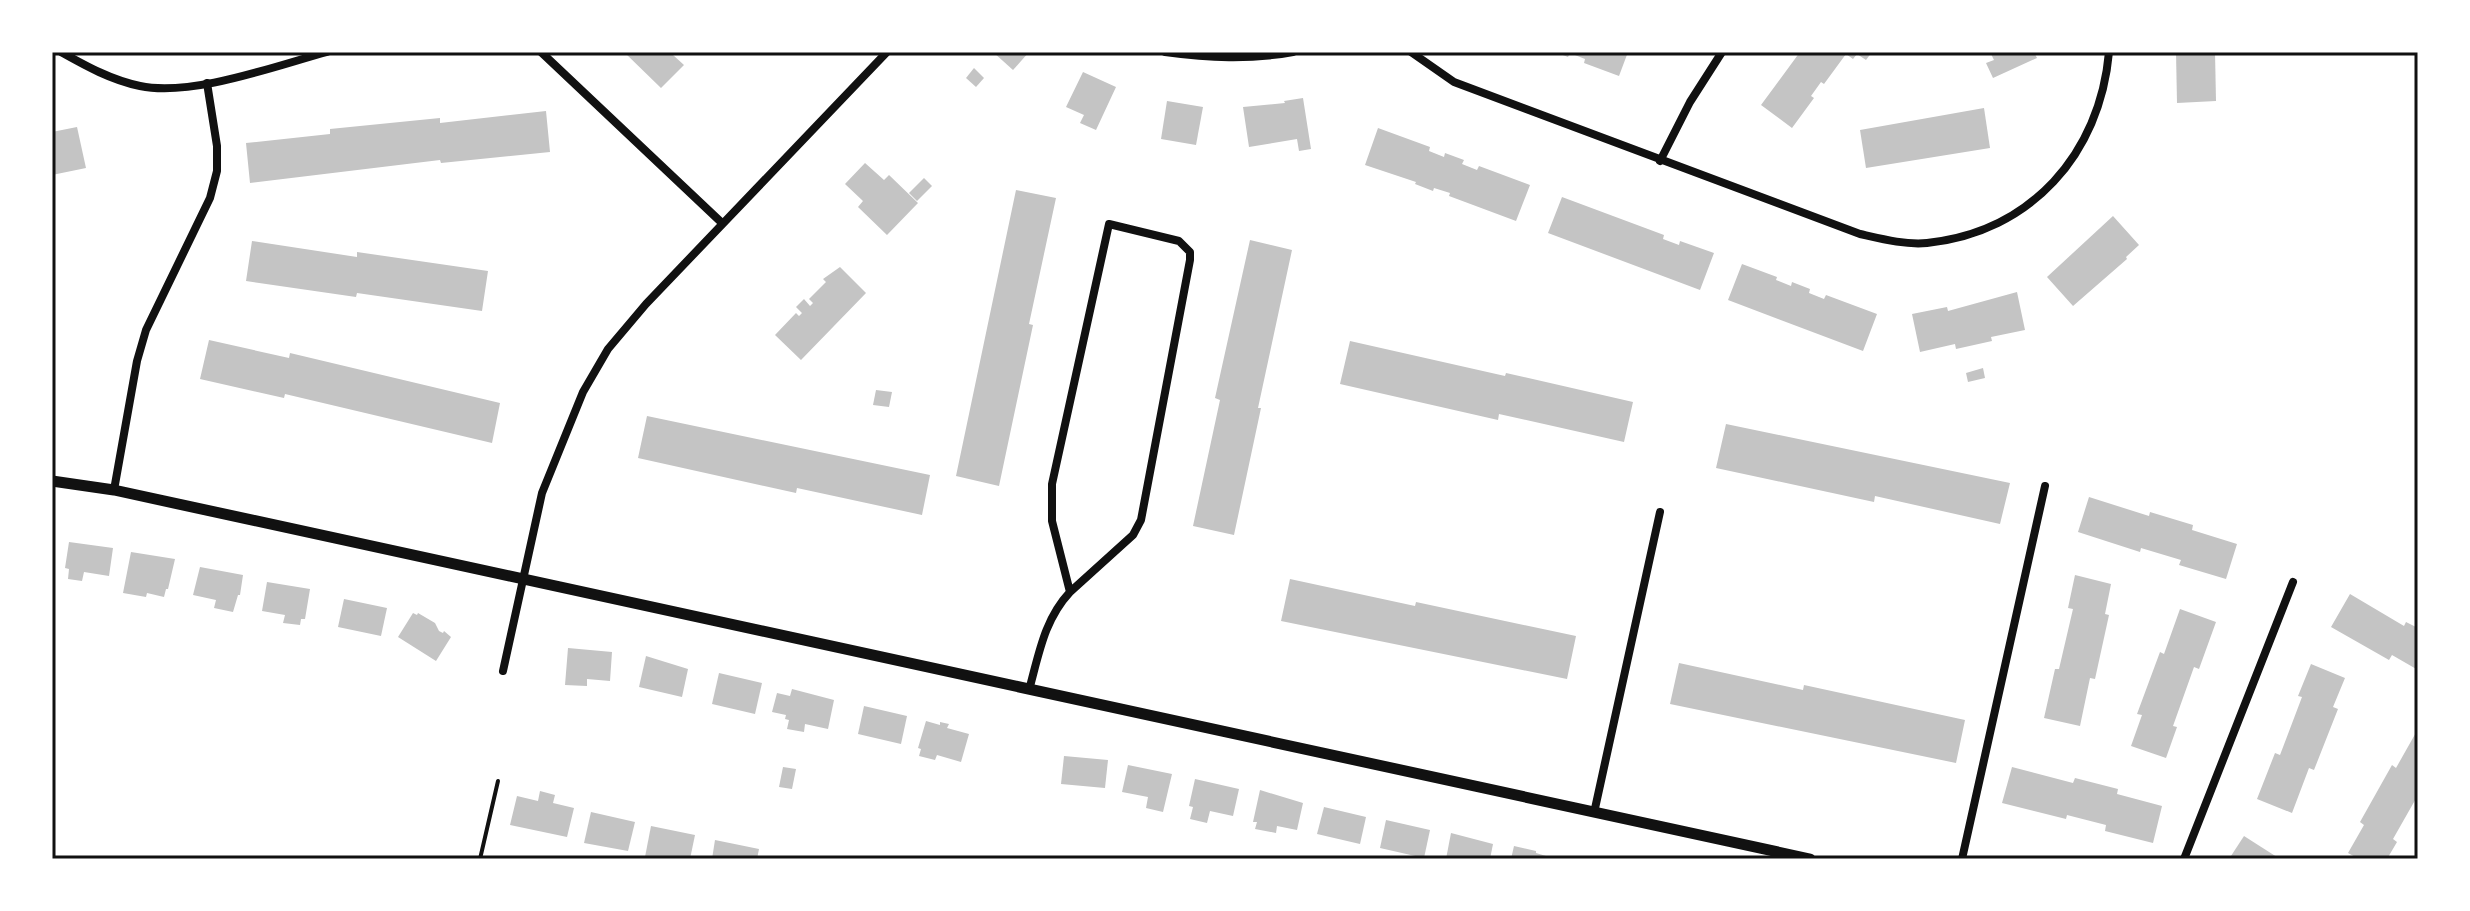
<svg xmlns="http://www.w3.org/2000/svg" width="2470" height="911" font-family="'Times New Roman',serif">
<style>
.building{fill:#c4c4c4}
.lines{fill:none;stroke-linecap:round;stroke-linejoin:round}
.service{stroke:#111;stroke-width:4}
.minor{stroke:#111;stroke-width:8}
.tertiary{stroke:#111;stroke-width:11}
.neatline{fill:none;stroke:#111;stroke-width:3}
</style>
<rect width="100%" height="100%" fill="#fff"/>
<g class="building">
<polygon points="624,52 676,52 673,55 684,65 661,88"/>
<polygon points="993,52 1029,52 1013,70"/>
<polygon points="1555,52 1628,52 1619,76 1584,63 1585,59 1570,53 1568,57"/>
<polygon points="1800,52 1872,52 1866,60 1857,54 1853,59 1846,54 1824,84 1821,82 1811,96 1814,98 1792,128 1761,105"/>
<polygon points="1990,52 2034,52 2037,58 1993,78 1986,63 1994,60"/>
<polygon points="2176,52 2215,52 2216,101 2177,103"/>
<polygon points="974,68 984,78 976,87 966,78"/>
<polygon points="1083,72 1116,87 1096,130 1080,123 1084,115 1066,107"/>
<polygon points="1303,98 1311,149 1299,151 1297,139 1249,147 1243,107 1285,103 1284,101"/>
<polygon points="1167,101 1203,107 1196,145 1161,139"/>
<polygon points="1984,108 1990,148 1866,168 1860,130"/>
<polygon points="546,111 550,152 441,163 440,160 250,183 246,143 330,134 330,129 440,118 440,123"/>
<polygon points="77,127 86,168 52,175 52,132"/>
<polygon points="1378,128 1430,147 1429,151 1444,157 1445,153 1464,160 1462,164 1477,170 1479,166 1530,185 1516,221 1449,196 1450,193 1434,188 1433,191 1415,184 1416,182 1365,165"/>
<polygon points="865,163 884,180 889,175 918,203 887,235 858,207 863,201 845,184"/>
<polygon points="924,178 932,186 917,201 909,193"/>
<polygon points="1016,190 1056,198 1029,324 1033,325 999,486 956,476"/>
<polygon points="1562,197 1664,235 1663,239 1679,245 1680,241 1714,253 1700,290 1548,233"/>
<polygon points="2113,216 2139,245 2126,257 2127,259 2073,306 2047,277"/>
<polygon points="1250,240 1292,250 1258,408 1261,408 1234,535 1193,526 1220,400 1215,398"/>
<polygon points="252,241 357,257 357,252 488,271 482,311 357,293 356,297 246,281"/>
<polygon points="1742,264 1777,277 1776,280 1791,286 1792,282 1810,289 1809,293 1824,299 1826,295 1877,314 1863,351 1728,300"/>
<polygon points="840,267 866,293 801,360 775,335 796,313 799,316 802,313 796,307 804,299 810,306 813,303 809,299 826,282 823,279"/>
<polygon points="2017,292 2025,330 1991,337 1992,341 1956,349 1955,344 1920,352 1912,314 1947,307 1948,311"/>
<polygon points="209,340 289,358 290,353 500,403 492,443 285,394 284,398 200,379"/>
<polygon points="1350,341 1505,376 1506,373 1633,402 1624,442 1499,414 1498,420 1340,384"/>
<polygon points="1983,368 1985,378 1968,382 1966,373"/>
<polygon points="876,390 892,392 889,407 873,405"/>
<polygon points="647,416 930,475 922,515 797,488 796,493 638,458"/>
<polygon points="1726,424 2010,483 2000,524 1875,496 1874,502 1716,468"/>
<polygon points="2089,497 2149,516 2150,512 2193,525 2192,530 2237,544 2226,579 2179,565 2181,560 2141,548 2140,552 2078,532"/>
<polygon points="69,542 113,548 109,576 84,572 82,581 68,579 69,569 65,568"/>
<polygon points="131,552 175,559 168,589 166,589 164,597 147,593 146,597 123,593"/>
<polygon points="200,567 243,575 240,595 238,595 233,612 214,608 216,600 193,595"/>
<polygon points="2075,575 2111,584 2105,614 2109,615 2095,679 2090,678 2080,726 2044,718 2055,669 2059,669 2073,609 2068,608"/>
<polygon points="1290,579 1415,606 1416,602 1576,636 1567,679 1281,621"/>
<polygon points="267,582 310,589 305,619 301,619 300,625 283,623 285,615 262,611"/>
<polygon points="2350,594 2404,626 2406,622 2418,628 2418,670 2392,655 2389,660 2331,627"/>
<polygon points="344,599 387,608 381,636 338,627"/>
<polygon points="2180,609 2216,622 2199,669 2194,667 2173,726 2177,727 2166,758 2131,746 2142,715 2137,714 2160,652 2164,654"/>
<polygon points="413,613 417,615 418,613 435,623 439,631 443,633 444,631 451,637 436,661 398,637"/>
<polygon points="568,648 612,652 610,681 587,679 587,686 565,685"/>
<polygon points="646,656 688,669 682,697 639,687"/>
<polygon points="1679,663 1803,690 1804,685 1965,720 1956,763 1670,704"/>
<polygon points="2311,664 2345,678 2333,707 2338,709 2314,770 2309,768 2292,813 2257,799 2275,753 2280,755 2302,697 2298,696"/>
<polygon points="719,673 762,683 755,714 712,704"/>
<polygon points="792,689 834,700 828,729 805,724 804,732 787,729 789,720 785,719 786,715 772,712 777,693 790,696"/>
<polygon points="864,706 907,716 901,744 858,734"/>
<polygon points="926,721 940,725 940,722 949,724 947,728 969,734 961,762 937,755 935,760 919,756 921,749 918,748"/>
<polygon points="2418,729 2418,795 2393,839 2397,842 2387,859 2359,859 2348,853 2364,825 2360,822 2392,765 2396,768"/>
<polygon points="1064,756 1108,760 1105,788 1061,784"/>
<polygon points="1128,765 1172,774 1163,812 1146,808 1148,797 1122,792"/>
<polygon points="783,767 796,769 792,789 779,787"/>
<polygon points="2012,767 2073,783 2075,778 2118,789 2117,794 2162,806 2153,843 2105,831 2106,825 2067,815 2066,819 2002,803"/>
<polygon points="1195,779 1239,789 1233,816 1210,811 1207,823 1190,819 1193,807 1189,806"/>
<polygon points="1260,790 1303,803 1297,830 1277,826 1276,833 1255,829 1257,822 1253,822"/>
<polygon points="540,791 555,795 553,803 574,808 567,837 510,825 517,796 538,801"/>
<polygon points="1324,807 1366,817 1360,844 1317,834"/>
<polygon points="591,812 635,822 628,851 584,843"/>
<polygon points="1386,820 1430,830 1424,858 1380,848"/>
<polygon points="651,826 695,835 690,859 645,857"/>
<polygon points="1451,833 1493,844 1490,859 1446,859"/>
<polygon points="2244,836 2280,859 2229,859"/>
<polygon points="715,840 759,849 757,859 712,859"/>
<polygon points="1514,846 1536,851 1536,853 1556,859 1511,859"/>
</g>
<g class="lines">
<polyline class="service" points="480,859 498,781"/>
<g class="minor">
<path d="M 61,52 C 86,66 111,80 140,86 C 192,97 275,66 327,52"/>
<polyline points="541,52 722,223"/>
<path d="M 1165,52 C 1209,58 1249,60 1293,52"/>
<path d="M 1411,52 L 1454,82 L 1860,234 C 1882,239 1905,245 1927,243 C 2031,232 2100,154 2109,52"/>
<polyline points="1660,161 1690,102 1722,52"/>
<polyline points="114,490 137,361 146,330 210,198 217,171 217,146 207,83"/>
<polyline points="503,671 542,493 583,392 608,349 646,304 887,52"/>
<path d="M 1029,690 C 1039,654 1044,620 1070,592 L 1052,521 L 1052,484 L 1109,224 L 1179,241 L 1190,252 L 1190,260 L 1141,520 L 1133,535 L 1070,592"/>
<polyline points="1594,813 1660,512"/>
<polyline points="1962,859 2045,486"/>
<polyline points="2184,859 2293,582"/>
</g>
<polyline class="tertiary" points="52,481 114,490 1810,859"/>
</g>
<rect width="2470" height="911" fill="none" stroke="#ffffff" stroke-width="108"/>
<rect x="54" y="54" width="2362" height="803" class="neatline"/>
</svg>
